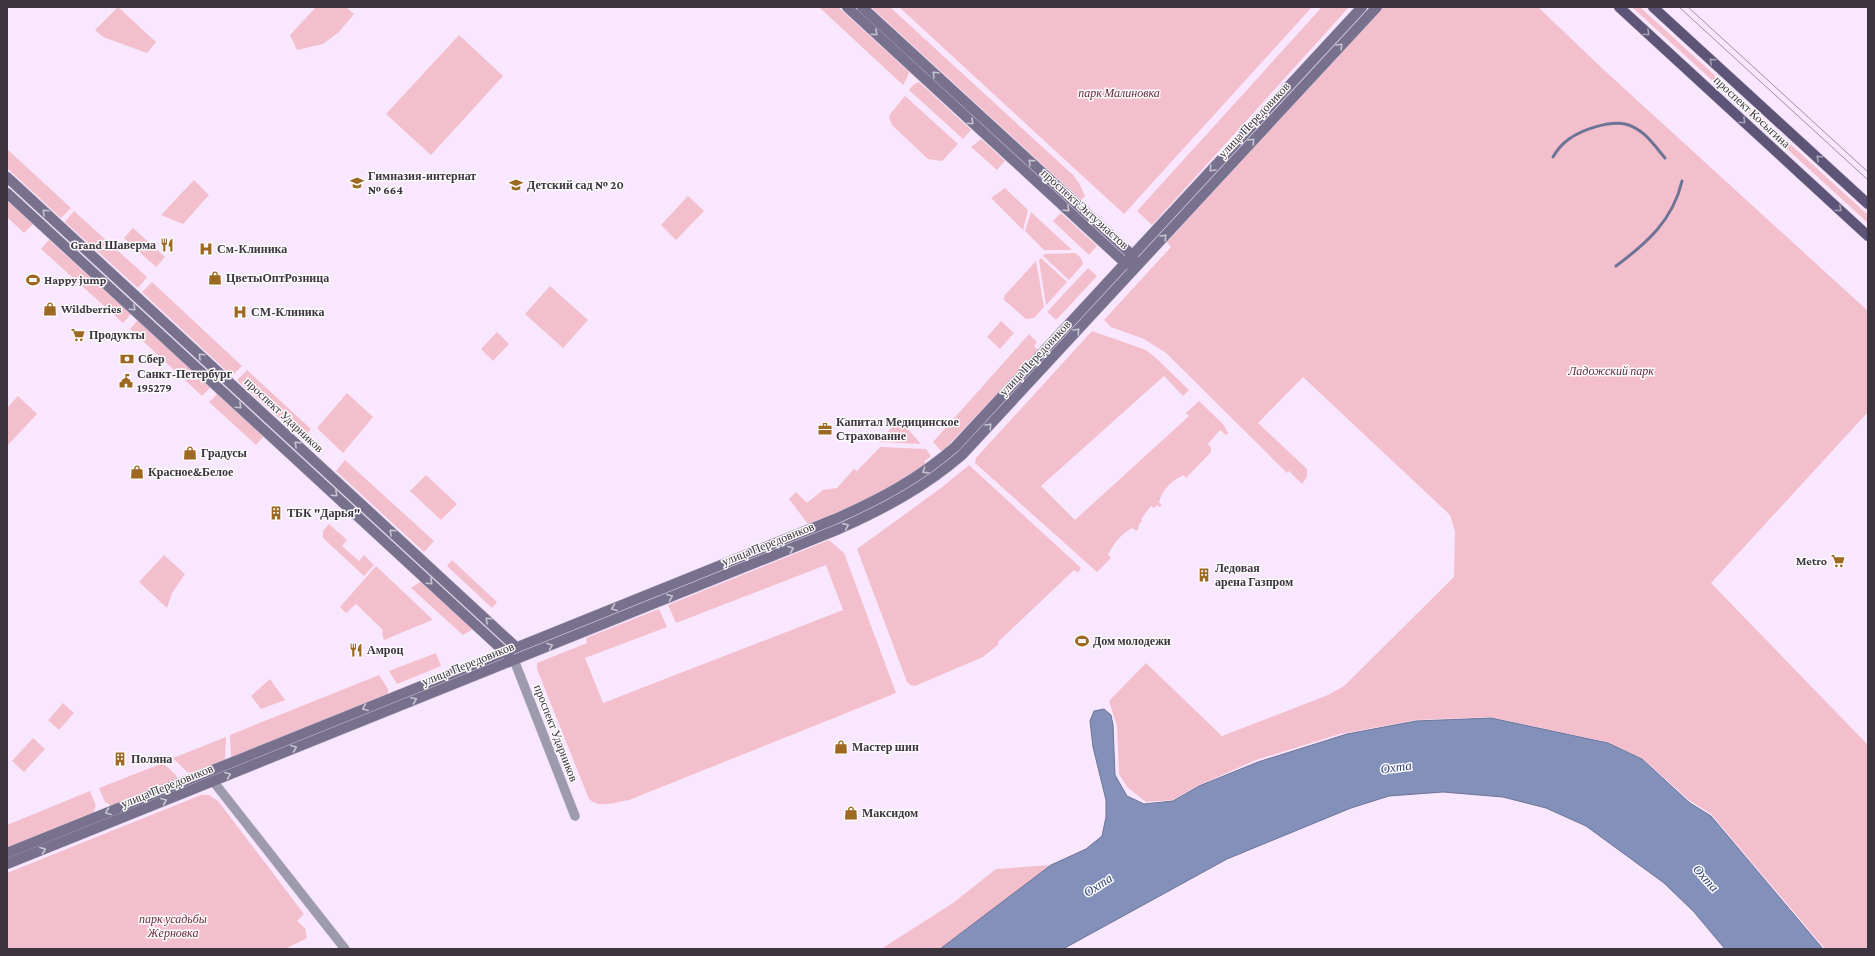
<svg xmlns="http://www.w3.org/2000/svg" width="1875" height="956" font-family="'Crimson Pro',serif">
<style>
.green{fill:#f4bfcc}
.water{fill:#8390ba;stroke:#6e7495}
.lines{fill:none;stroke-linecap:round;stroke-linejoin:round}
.stream{stroke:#6e7495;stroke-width:3}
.street-casing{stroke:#d2c3d9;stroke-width:10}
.secondary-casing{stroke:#d2c3d9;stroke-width:11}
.primary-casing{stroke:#d2c3d9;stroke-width:11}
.street{stroke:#9d9aae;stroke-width:9}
.secondary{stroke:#77718e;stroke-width:10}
.primary{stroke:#5c5577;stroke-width:10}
.tram{stroke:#9d90a2;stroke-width:1}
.oneway{stroke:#c6c4cf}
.oneway2{stroke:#a4a0b2}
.labels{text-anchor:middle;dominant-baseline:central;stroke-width:3;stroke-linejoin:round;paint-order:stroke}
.park-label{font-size:12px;font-style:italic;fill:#6b2b40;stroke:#fbfbfb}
.street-label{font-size:12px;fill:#3c343f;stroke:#fbfbfb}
.poi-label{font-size:12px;font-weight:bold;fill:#3c343f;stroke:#fbfbfb;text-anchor:start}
.water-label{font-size:13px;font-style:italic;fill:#334178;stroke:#fbfbfb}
</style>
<rect width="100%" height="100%" fill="#f8e7ff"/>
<g class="green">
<polygon points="118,7 156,42 147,53 103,37 95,30"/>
<polygon points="316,7 346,7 354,14 338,33 323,44 297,50 290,35"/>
<polygon points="819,7 838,7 909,72 907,78 903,85"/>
<polygon points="871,7 890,7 1073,175 1079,183 1085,196 1081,200"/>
<polygon points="899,7 1312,7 1124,214"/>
<polygon points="1322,7 1349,7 1152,225 1137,211"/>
<polygon points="1381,7 1538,7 1604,70 1868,311 1868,412 1711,583 1868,745 1868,949 1825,949 1711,814 1689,800 1642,758 1607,742 1490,717 1416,720 1340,734 1256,760 1197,786 1173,800 1146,802 1127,787 1119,774 1117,726 1109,701 1146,663 1222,736 1328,695 1344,686 1454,577 1455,531 1450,515 1303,377 1258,423 1307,469 1307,477 1302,484 1289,471 1287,473 1166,353 1144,339 1111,327 1104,320 1171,247 1167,242"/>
<polygon points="1632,7 1640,7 1868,215 1868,223"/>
<polygon points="459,35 503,76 431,155 386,114"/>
<polygon points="919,82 971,130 963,139 909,90 914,84"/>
<polygon points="905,96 958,144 942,161 928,159 892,125 889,117 891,113"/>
<polygon points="981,139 1005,161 997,170 971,147"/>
<polygon points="7,149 71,208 61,218 7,168"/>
<polygon points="194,180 209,195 183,224 161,215"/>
<polygon points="1005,188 1028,210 1023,230 991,198"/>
<polygon points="688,196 704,211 676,240 661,225"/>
<polygon points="7,200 33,224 24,233 7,217"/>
<polygon points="74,211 147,277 138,288 65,222"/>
<polygon points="1031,212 1072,250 1044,250 1025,231"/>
<polygon points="1061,213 1097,246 1089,255 1053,221"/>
<polygon points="133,228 165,257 156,267 124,238"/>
<polygon points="49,240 131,314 123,323 41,249"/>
<polygon points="1075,253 1081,258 1083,264 1069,280 1043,256 1045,254"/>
<polygon points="1041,258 1067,282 1046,305 1039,260"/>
<polygon points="1036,261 1044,307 1034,318 1026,319 1004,300 1004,296"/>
<polygon points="1088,268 1097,276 1056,320 1047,312"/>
<polygon points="152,282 242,366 232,376 142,292"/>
<polygon points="550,286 588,320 563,348 525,314"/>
<polygon points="138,320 211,387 202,396 130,329"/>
<polygon points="1001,321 1014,333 1000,349 987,337"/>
<path d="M 1092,331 L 1146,350 L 1157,359 L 1189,390 L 1183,396 L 1164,376 L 1041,486 L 1075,520 L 1189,416 L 1186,413 L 1199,401 L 1223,424 L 1228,433 L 1226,435 L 1220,430 L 1208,444 L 1211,448 L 1211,452 L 1186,478 L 1184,475 C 1172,480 1163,489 1159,502 L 1162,505 L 1159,507 L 1157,505 L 1154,508 L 1151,506 L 1141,519 L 1142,521 L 1138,526 L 1139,528 L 1136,531 L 1132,528 C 1121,534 1113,544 1108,555 L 1111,558 L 1097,572 L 975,463 L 976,458 Z"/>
<polygon points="497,332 509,344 493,361 481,349"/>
<polygon points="1029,334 1037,342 1034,346 1038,350 942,452 933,442"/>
<polygon points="247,370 311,429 302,439 237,380"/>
<polygon points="218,393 264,436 256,445 209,402"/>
<polygon points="347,393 373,417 343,453 317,428"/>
<polygon points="18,396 37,414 7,446 7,408"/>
<polygon points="899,419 921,444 879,442"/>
<path d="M 880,447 L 926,449 L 931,456 L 924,462 L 926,464 C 889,490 850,508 808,524 L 789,499 L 796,492 L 807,503 L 823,490 L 837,488 L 854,469 L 857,471 Z"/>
<polygon points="345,460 434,541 424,552 336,471"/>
<polygon points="969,465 1081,568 1078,573 1074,570 998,642 999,644 983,657 915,686 910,685 907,682 857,549 941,488"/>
<polygon points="426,475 457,504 441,520 410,491"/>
<polygon points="329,524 347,540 342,546 359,561 364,555 374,565 364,576 323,538 323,531"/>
<path d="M 829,540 L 844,553 L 896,693 L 629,800 C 616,802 599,809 589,799 L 537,669 L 537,663 L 587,643 L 586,638 L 659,609 L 667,627 L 585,658 L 603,703 L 843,610 L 826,565 L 676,623 L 668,605 Z"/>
<polygon points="164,555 185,574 172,593 167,608 139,582"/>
<polygon points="452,560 497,602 492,608 447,566"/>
<polygon points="376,566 431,618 432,620 384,640 382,634 383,630 356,604 346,613 340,607"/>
<polygon points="420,582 423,583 473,629 463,635 411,588"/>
<polygon points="436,653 441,666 397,684 389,671"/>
<polygon points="379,675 388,689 388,695 231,757 230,735"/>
<polygon points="270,679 285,700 261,709 251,696"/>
<polygon points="63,703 74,713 59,730 48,720"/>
<polygon points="226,737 225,760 191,773 187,772 173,758"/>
<polygon points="33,738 45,749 24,772 12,761"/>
<polygon points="163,763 176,775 178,779 112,806 105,802 99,788"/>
<polygon points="90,791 96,806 93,813 7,848 7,825"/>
<polygon points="201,795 209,795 218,801 304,914 297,921 305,928 307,938 285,949 7,949 7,873"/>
<polygon points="1051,865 940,949 881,949 953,903 996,869"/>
</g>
<polygon class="water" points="1104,709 1111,715 1113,725 1115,775 1127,796 1144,804 1173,801 1199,786 1258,762 1347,734 1416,721 1491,718 1608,743 1642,759 1690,803 1711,816 1823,949 1725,949 1694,912 1664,883 1586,826 1546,808 1503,797 1443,792 1389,796 1351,808 1227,859 1063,949 940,949 1051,865 1086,849 1102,836 1106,817 1106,800 1093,747 1090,721 1094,711"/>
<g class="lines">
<g class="stream">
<path d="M 1553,157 C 1557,150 1562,144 1569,139 C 1583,129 1609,121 1625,124 C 1643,128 1654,145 1665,158"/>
<path d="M 1616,266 C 1647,243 1673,220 1682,181"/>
</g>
<g class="street-casing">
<g id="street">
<polyline points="514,660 575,816"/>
<polyline points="213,781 345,949"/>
</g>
</g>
<g class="secondary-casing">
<g id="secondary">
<polyline points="847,7 1125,263 1131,264"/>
<polyline points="862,7 1117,241 1132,255 1134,260"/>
<polyline points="7,177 516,647"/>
<polyline points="7,193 509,656"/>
<path d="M 7,853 L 835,519 C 880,499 918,479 955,447 L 1362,7"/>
<path d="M 7,864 L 839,529 C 884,509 925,487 962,455 L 1377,7"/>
</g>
</g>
<g class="primary-casing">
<g id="primary">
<polyline points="1619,7 1868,236"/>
<polyline points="1653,7 1868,204"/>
</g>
</g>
<use href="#street" class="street"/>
<use href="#secondary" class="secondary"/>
<use href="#primary" class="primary"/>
<g class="tram">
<polyline points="1679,7 1868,180"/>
<polyline points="1688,7 1868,172"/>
</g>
</g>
<defs><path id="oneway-chevron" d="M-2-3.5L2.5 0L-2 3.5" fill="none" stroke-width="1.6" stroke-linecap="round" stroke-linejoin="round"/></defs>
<g class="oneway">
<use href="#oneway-chevron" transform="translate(875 33) rotate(43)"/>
<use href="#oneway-chevron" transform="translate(1340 46) rotate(-47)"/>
<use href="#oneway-chevron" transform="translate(935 74) rotate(-137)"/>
<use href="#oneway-chevron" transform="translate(971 122) rotate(43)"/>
<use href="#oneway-chevron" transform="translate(1252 141) rotate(-47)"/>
<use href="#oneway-chevron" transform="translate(1031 162) rotate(-138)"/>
<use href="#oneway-chevron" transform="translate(1212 169) rotate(133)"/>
<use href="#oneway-chevron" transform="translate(1067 209) rotate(42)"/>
<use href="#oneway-chevron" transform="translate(45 212) rotate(-137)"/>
<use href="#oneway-chevron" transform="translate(1164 237) rotate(-47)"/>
<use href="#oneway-chevron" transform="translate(133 308) rotate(43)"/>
<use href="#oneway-chevron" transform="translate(1077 331) rotate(-47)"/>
<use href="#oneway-chevron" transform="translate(201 356) rotate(-137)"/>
<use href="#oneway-chevron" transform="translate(239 406) rotate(43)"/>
<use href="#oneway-chevron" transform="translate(989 426) rotate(-47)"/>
<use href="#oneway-chevron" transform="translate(297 444) rotate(-137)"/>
<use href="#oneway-chevron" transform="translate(925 471) rotate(146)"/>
<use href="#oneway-chevron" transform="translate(335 494) rotate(43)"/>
<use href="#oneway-chevron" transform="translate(846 526) rotate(-24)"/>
<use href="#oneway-chevron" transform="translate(392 532) rotate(-137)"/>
<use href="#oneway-chevron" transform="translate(791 549) rotate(-22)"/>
<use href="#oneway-chevron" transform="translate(430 582) rotate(43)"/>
<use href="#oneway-chevron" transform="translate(670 597) rotate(-22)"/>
<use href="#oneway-chevron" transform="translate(614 608) rotate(158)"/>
<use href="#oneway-chevron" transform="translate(488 620) rotate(-137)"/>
<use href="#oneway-chevron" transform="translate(550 646) rotate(-22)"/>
<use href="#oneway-chevron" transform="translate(414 700) rotate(-22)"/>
<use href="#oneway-chevron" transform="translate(365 708) rotate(158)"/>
<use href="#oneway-chevron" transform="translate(294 748) rotate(-22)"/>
<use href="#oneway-chevron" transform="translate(228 775) rotate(-22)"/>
<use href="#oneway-chevron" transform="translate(164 801) rotate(-22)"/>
<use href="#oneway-chevron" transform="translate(108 812) rotate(158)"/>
<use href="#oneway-chevron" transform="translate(43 850) rotate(-22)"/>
</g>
<g class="oneway2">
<use href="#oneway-chevron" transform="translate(1647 33) rotate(43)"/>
<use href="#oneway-chevron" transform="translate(1712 61) rotate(-138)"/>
<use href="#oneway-chevron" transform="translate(1743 121) rotate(43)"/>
<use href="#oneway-chevron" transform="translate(1819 158) rotate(-138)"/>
<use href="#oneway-chevron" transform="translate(1839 209) rotate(43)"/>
</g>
<defs>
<g id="school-bare" transform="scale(1.08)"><path d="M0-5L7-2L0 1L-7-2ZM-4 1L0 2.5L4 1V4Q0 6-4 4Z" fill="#9d6820" stroke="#fbfbfb" stroke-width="2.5" paint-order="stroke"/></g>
<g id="restaurant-bare" transform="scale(1.08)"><path d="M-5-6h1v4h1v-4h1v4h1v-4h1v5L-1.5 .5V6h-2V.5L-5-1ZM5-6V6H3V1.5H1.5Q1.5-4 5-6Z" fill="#9d6820" stroke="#fbfbfb" stroke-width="2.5" paint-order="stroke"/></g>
<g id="hospital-bare" transform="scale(1.08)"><path d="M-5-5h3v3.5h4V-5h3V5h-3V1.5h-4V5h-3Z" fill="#9d6820" stroke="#fbfbfb" stroke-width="2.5" paint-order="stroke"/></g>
<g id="shop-bare" transform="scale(1.08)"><path d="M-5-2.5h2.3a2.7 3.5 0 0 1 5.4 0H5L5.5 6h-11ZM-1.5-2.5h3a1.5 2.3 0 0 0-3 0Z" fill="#9d6820" stroke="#fbfbfb" stroke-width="2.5" paint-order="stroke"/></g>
<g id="stadium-bare" transform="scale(1.08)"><path d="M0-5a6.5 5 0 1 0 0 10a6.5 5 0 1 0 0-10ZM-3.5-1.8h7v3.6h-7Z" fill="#9d6820" stroke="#fbfbfb" stroke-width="2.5" paint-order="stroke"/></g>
<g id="supermarket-bare" transform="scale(1.08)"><path d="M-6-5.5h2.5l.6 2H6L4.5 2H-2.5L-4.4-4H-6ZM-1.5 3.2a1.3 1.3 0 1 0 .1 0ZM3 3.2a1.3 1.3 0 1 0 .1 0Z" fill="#9d6820" stroke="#fbfbfb" stroke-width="2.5" paint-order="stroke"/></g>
<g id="bank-bare" transform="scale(1.08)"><path d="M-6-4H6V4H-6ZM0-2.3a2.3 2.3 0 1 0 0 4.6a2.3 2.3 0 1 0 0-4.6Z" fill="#9d6820" stroke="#fbfbfb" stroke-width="2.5" paint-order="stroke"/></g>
<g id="civic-bare" transform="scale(1.08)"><path d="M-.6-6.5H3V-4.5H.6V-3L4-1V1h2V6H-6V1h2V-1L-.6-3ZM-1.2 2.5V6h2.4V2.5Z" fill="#9d6820" stroke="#fbfbfb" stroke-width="2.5" paint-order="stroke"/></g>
<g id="office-bare" transform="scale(1.08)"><path d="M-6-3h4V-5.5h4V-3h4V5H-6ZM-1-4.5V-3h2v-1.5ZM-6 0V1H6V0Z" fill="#9d6820" stroke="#fbfbfb" stroke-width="2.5" paint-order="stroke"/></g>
<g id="building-bare" transform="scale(1.08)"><path d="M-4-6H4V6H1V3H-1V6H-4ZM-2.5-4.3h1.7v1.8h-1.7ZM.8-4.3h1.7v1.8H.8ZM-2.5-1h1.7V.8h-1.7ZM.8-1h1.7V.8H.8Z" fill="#9d6820" stroke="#fbfbfb" stroke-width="2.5" paint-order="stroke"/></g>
</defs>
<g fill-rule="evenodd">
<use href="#school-bare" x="357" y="183"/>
<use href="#school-bare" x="516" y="185"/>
<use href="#restaurant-bare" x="167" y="245"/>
<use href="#hospital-bare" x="206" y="249"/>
<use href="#shop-bare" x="215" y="278"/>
<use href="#stadium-bare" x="33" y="280"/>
<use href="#shop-bare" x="50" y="309"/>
<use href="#hospital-bare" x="240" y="312"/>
<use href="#supermarket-bare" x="78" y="335"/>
<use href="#bank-bare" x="127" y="359"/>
<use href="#civic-bare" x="126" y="381"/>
<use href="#office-bare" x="825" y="429"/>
<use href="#shop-bare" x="190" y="453"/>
<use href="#shop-bare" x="137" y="472"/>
<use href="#building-bare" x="276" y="513"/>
<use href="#supermarket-bare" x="1838" y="561"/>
<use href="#building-bare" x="1204" y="575"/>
<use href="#stadium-bare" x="1082" y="641"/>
<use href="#restaurant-bare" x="356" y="650"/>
<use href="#shop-bare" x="841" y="747"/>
<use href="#building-bare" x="120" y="759"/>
<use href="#shop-bare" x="851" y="813"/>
</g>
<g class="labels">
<g class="park-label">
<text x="1119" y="93">парк Малиновка</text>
<text x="1611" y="371">Ладожский парк</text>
<text x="173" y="919">парк усадьбы<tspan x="173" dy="14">Жерновка</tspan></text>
</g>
<g class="street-label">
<text transform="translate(1752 112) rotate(43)">проспект Косыгина</text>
<text transform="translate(1254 120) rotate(-47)">улица Передовиков</text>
<text transform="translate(1085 209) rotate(42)">проспект Энтузиастов</text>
<text transform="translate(1035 358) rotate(-47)">улица Передовиков</text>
<text transform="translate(284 415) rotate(43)">проспект Ударников</text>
<text transform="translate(768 544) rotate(-22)">улица Передовиков</text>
<text transform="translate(468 664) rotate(-22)">улица Передовиков</text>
<text transform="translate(556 733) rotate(69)">проспект Ударников</text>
<text transform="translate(167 786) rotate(-22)">улица Передовиков</text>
</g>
<g class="poi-label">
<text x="368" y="176">Гимназия-интернат<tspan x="368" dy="14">№ 664</tspan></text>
<text x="527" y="185">Детский сад № 20</text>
<text x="156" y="245" text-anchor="end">Grand Шаверма</text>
<text x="217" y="249">См-Клиника</text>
<text x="226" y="278">ЦветыОптРозница</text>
<text x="44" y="280">Happy jump</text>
<text x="61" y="309">Wildberries</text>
<text x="251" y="312">СМ-Клиника</text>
<text x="89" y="335">Продукты</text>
<text x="138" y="359">Сбер</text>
<text x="137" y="374">Санкт-Петербург<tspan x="137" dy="14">195279</tspan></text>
<text x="836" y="422">Капитал Медицинское<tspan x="836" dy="14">Страхование</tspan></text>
<text x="201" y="453">Градусы</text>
<text x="148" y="472">Красное&amp;Белое</text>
<text x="287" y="513">ТБК "Дарья"</text>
<text x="1827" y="561" text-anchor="end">Metro</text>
<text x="1215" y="568">Ледовая<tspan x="1215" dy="14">арена Газпром</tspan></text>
<text x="1093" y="641">Дом молодежи</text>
<text x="367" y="650">Амроц</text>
<text x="852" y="747">Мастер шин</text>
<text x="131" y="759">Поляна</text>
<text x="862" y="813">Максидом</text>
</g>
<g class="water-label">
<text transform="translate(1396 767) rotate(-8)">Охта</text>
<text transform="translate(1706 878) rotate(48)">Охта</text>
<text transform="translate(1098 885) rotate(-33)">Охта</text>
</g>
</g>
<rect width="1875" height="956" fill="none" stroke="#3c343f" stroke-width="16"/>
</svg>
